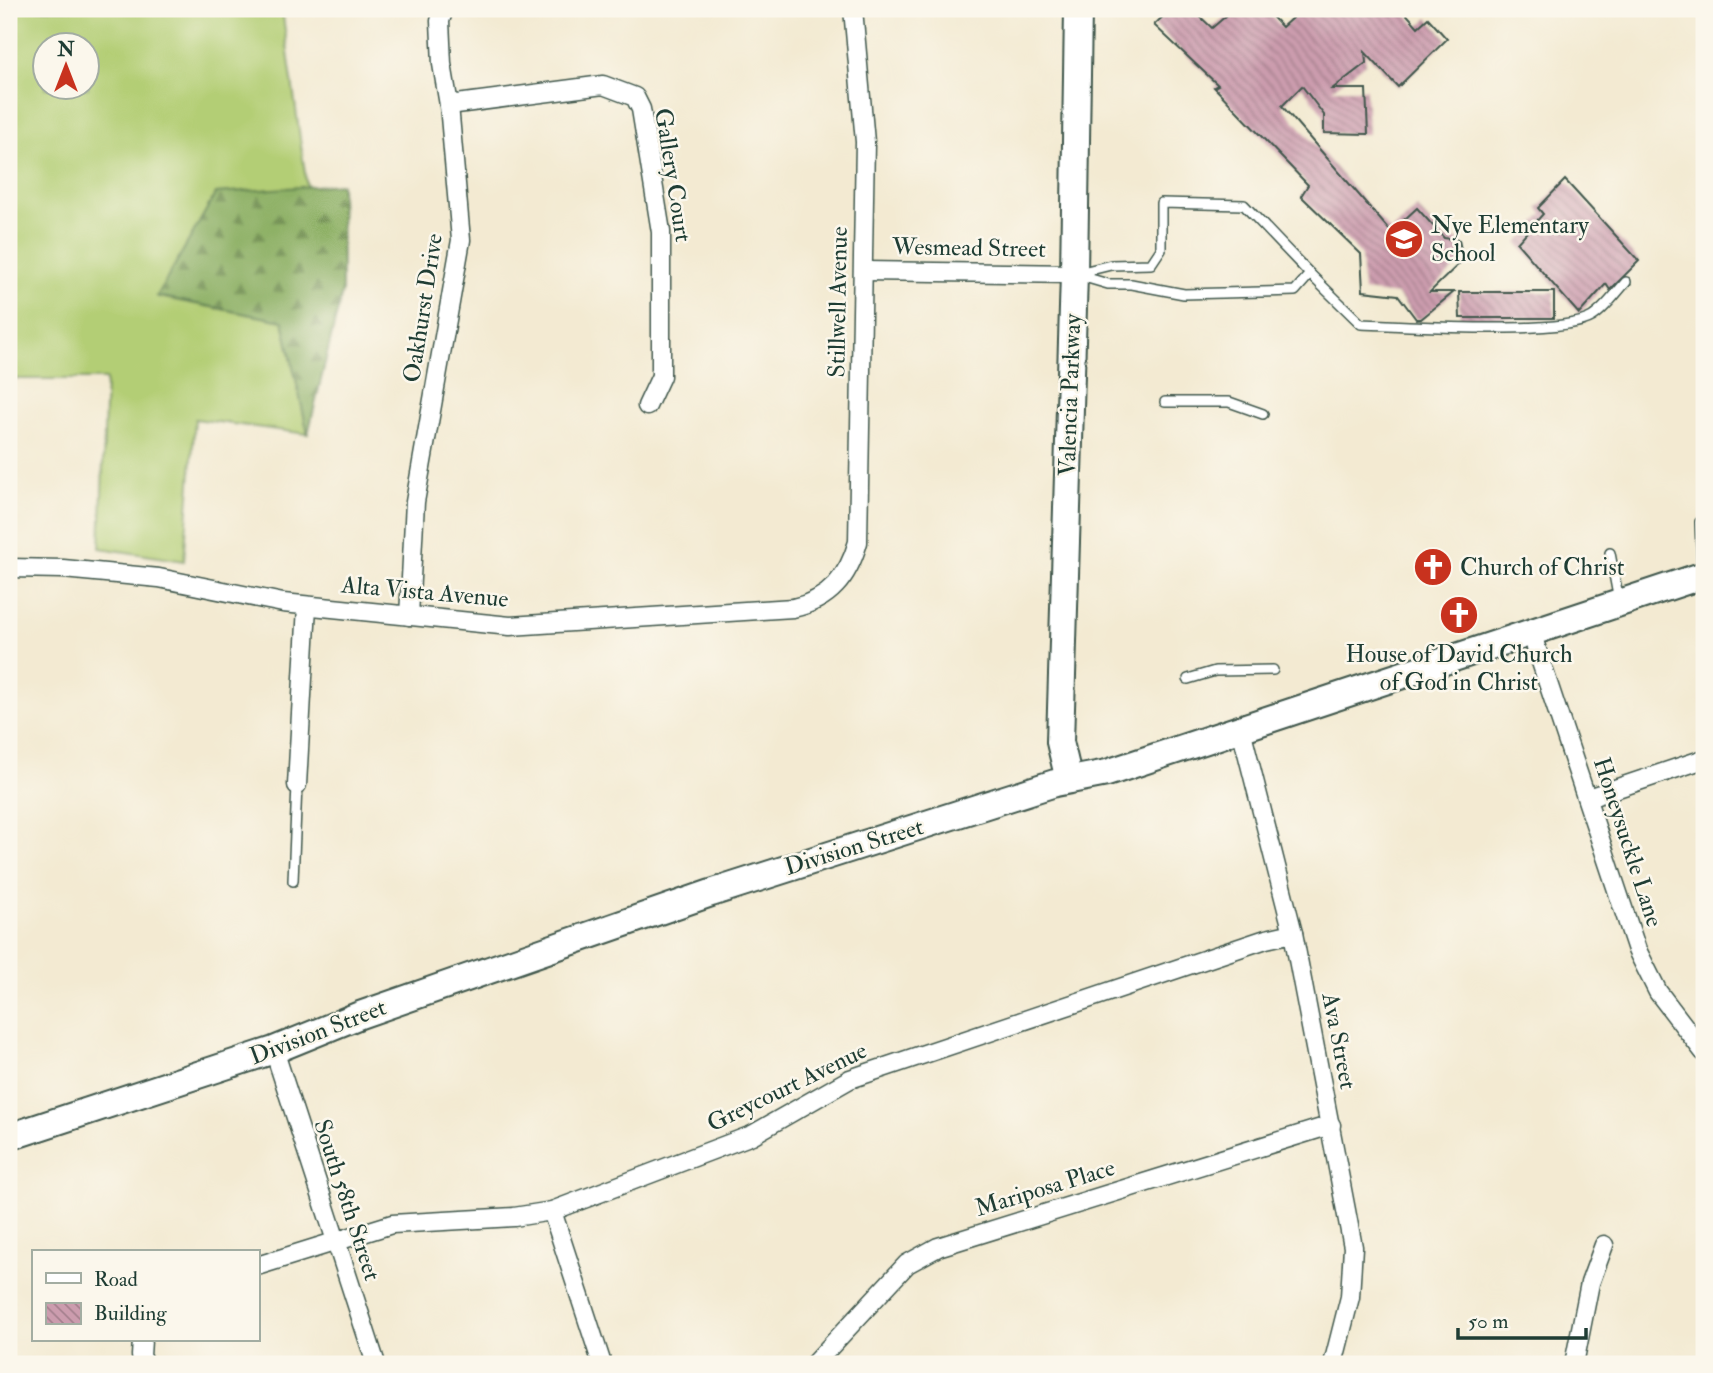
<svg xmlns="http://www.w3.org/2000/svg" width="1713" height="1373" font-family="'IM FELL Double Pica',serif">
<style>
.grass{fill:#b3ce74;stroke:#698654;stroke-width:2;fill-rule:evenodd}
.forest{fill:url(#forest-firs);stroke:#56774d;stroke-width:2}
.building{fill:url(#building-back-hatch)}
.lines{fill:none;stroke-linecap:round;stroke-linejoin:round}
.lane-casing{stroke:#3f574c;stroke-width:12}
.street-casing{stroke:#3f574c;stroke-width:21}
.secondary-casing{stroke:#3f574c;stroke-width:30}
.lane{stroke:#fff;stroke-width:9}
.street{stroke:#fff;stroke-width:18}
.secondary{stroke:#fff;stroke-width:26}
.labels{text-anchor:middle;dominant-baseline:central;stroke-width:5;stroke-linejoin:round;paint-order:stroke}
.street-label{font-size:24px;fill:#1f3d34;stroke:#fbf7ec}
.poi-label{font-size:24px;fill:#1f3d34;stroke:#fbf7ec;text-anchor:start}
</style>
<defs>
<pattern id="forest-firs" width="22" height="20" patternUnits="userSpaceOnUse" patternTransform="scale(1.75)"><rect width="22" height="20" fill="#8eb166"/><path d="M5 1l3.5 6h-7zM16 11l3.5 6h-7z" fill="#739155"/></pattern>
<pattern id="building-back-hatch" width="6" height="6" patternUnits="userSpaceOnUse" patternTransform="scale(1.75)"><rect width="6" height="6" fill="#cc9cae"/><path d="M-1 5l2 2M0 0l6 6M5-1l2 2" fill="none" stroke="#a5808e"/></pattern>
</defs>
<rect width="100%" height="100%" fill="#fbf7ec"/>
<filter id="ink" filterUnits="userSpaceOnUse"><feTurbulence type="fractalNoise" baseFrequency=".0143" numOctaves="2"/><feDisplacementMap in="SourceGraphic" scale="14" xChannelSelector="R" yChannelSelector="G"/><feConvolveMatrix kernelMatrix="1 2 1 2 8 2 1 2 1" color-interpolation-filters="sRGB"/></filter>
<filter id="wash" filterUnits="userSpaceOnUse"><feTurbulence type="fractalNoise" baseFrequency=".00686" numOctaves="4" result="noise"/><feDisplacementMap in="SourceGraphic" scale="28" xChannelSelector="R" yChannelSelector="G"/><feGaussianBlur stdDeviation="1.57" result="paint"/><feColorMatrix in="noise" values="0 0 0 0 0 0 0 0 0 0 0 0 0 0 0 0 0 1.4 0 .05"/><feComposite in="paint" operator="in"/></filter>
<g filter="url(#wash)">
<rect width="100%" height="100%" fill="#f3ead2"/>
<path class="grass" d="M 9,9 L 282,9 L 307,188 L 216,193 L 158,297 L 283,321 L 308,434 L 195,419 L 184,561 L 100,548 L 106,379 L 9,379 ZM 46,46 L 88,46 L 88,88 L 46,88 Z"/>
<polygon class="forest" points="341,184 342,292 308,434 283,321 157,296 216,193"/>
<g id="blocks">
<g class="building">
<polygon points="1171,9 1192,9 1212,28 1234,9 1265,9 1282,27 1302,9 1402,9 1418,27 1428,18 1447,39 1398,87 1365,52 1366,63 1332,89 1366,89 1368,134 1324,133 1324,115 1302,86 1282,106 1391,232 1417,208 1444,238 1459,240 1463,260 1430,292 1454,292 1421,319 1416,319 1398,295 1363,291 1361,254 1301,196 1308,185 1214,87 1218,85 1154,25"/>
<polygon points="1565,180 1639,261 1610,290 1606,284 1579,314 1517,243 1543,214 1538,208"/>
<polygon points="1459,292 1554,292 1554,318 1460,318"/>
</g>
</g>
</g>
<g filter="url(#ink)">
<use href="#blocks" fill-opacity="0" stroke="#3f574c" stroke-width="2"/>
<g class="lines">
<g class="lane-casing">
<g id="lane">
<polygon points="1161,203 1244,205 1310,274 1295,291 1184,294 1131,284 1108,284 1074,274 1111,265 1151,264 1161,249"/>
<path d="M 1310,274 L 1361,324 C 1405,325 1561,336 1592,317 C 1604,310 1616,293 1626,282"/>
<polyline points="1165,402 1229,402 1263,414"/>
<polyline points="1610,553 1619,601"/>
<polyline points="1702,572 1700,522 1704,520"/>
<polyline points="1188,679 1215,671 1273,670"/>
<polyline points="293,881 297,785"/>
</g>
</g>
<g class="street-casing">
<g id="street">
<polyline points="449,105 603,85 635,97 641,109 661,232 661,376 647,406"/>
<polyline points="864,271 1074,274"/>
<path d="M 9,568 L 63,569 L 159,578 L 283,603 L 510,626 L 793,608 C 830,600 848,577 858,542 L 865,142 L 853,9"/>
<polyline points="409,616 415,502 461,240 449,105 442,64 440,21 444,9"/>
<polyline points="1531,632 1637,950 1658,992 1704,1052"/>
<polyline points="1241,729 1293,933 1353,1247 1350,1297 1333,1364"/>
<polyline points="297,785 307,606"/>
<polyline points="1588,798 1704,759"/>
<polyline points="274,1050 376,1364"/>
<polyline points="552,1211 602,1364"/>
<polyline points="257,1266 392,1224 514,1217 552,1211 752,1135 850,1079 1266,939 1293,933"/>
<polyline points="142,1340 141,1356 145,1364"/>
<polyline points="814,1364 907,1264 938,1247 1331,1125"/>
<polyline points="1574,1364 1590,1283 1604,1245"/>
</g>
</g>
<g class="secondary-casing">
<g id="secondary">
<polyline points="1069,780 1060,742 1074,274 1078,9"/>
<polyline points="9,1137 274,1050 360,1015 711,893 1055,783 1107,773 1704,575"/>
</g>
</g>
<use href="#lane" class="lane"/>
<use href="#street" class="street"/>
<use href="#secondary" class="secondary"/>
</g>
</g>
<defs>
<g id="school-disc" transform="scale(2.0125)"><circle r="9.5" fill="#c8321e" stroke="#fbf7ec"/><path d="M0-5L7-2L0 1L-7-2ZM-4 1L0 2.5L4 1V4Q0 6-4 4Z" fill="#fff"/></g>
<g id="church-disc" transform="scale(2.0125)"><circle r="9.5" fill="#c8321e" stroke="#fbf7ec"/><path d="M-1.2-6h2.4v3.5h3.3v2.4h-3.3V6h-2.4V-.1h-3.3v-2.4h3.3Z" fill="#fff"/></g>
</defs>
<g fill-rule="evenodd">
<use href="#school-disc" x="1404" y="239"/>
<use href="#church-disc" x="1433" y="567"/>
<use href="#church-disc" x="1459" y="615"/>
</g>
<g class="labels">
<g class="street-label">
<text transform="translate(673 175) rotate(81)">Gallery Court</text>
<text transform="translate(969 248) rotate(1)">Wesmead Street</text>
<text transform="translate(838 302) rotate(-89)">Stillwell Avenue</text>
<text transform="translate(423 308) rotate(-81)">Oakhurst Drive</text>
<text transform="translate(1070 395) rotate(-88)">Valencia Parkway</text>
<text transform="translate(425 592) rotate(5)">Alta Vista Avenue</text>
<text transform="translate(1628 842) rotate(72)">Honeysuckle Lane</text>
<text transform="translate(854 847) rotate(-17)">Division Street</text>
<text transform="translate(318 1032) rotate(-21)">Division Street</text>
<text transform="translate(1339 1041) rotate(79)">Ava Street</text>
<text transform="translate(787 1087) rotate(-26)">Greycourt Avenue</text>
<text transform="translate(1045 1188) rotate(-17)">Mariposa Place</text>
<text transform="translate(347 1200) rotate(72)">South 58th Street</text>
</g>
<g class="poi-label">
<text x="1431" y="225">Nye Elementary<tspan x="1431" dy="28">School</tspan></text>
<text x="1460" y="567">Church of Christ</text>
<text x="1459" y="654" text-anchor="middle">House of David Church<tspan x="1459" dy="28">of God in Christ</tspan></text>
</g>
</g>
<rect width="1713" height="1373" fill="none" stroke="#fbf7ec" stroke-width="35"/>
<rect x="32" y="1250" width="228" height="91" fill="#fbf7ec" stroke="#a3ada2" stroke-width="2"/>
<rect x="46" y="1273" width="35" height="10" fill="#ffffff" stroke="#a3ada2" stroke-width="2"/>
<text x="94" y="1286" font-size="21" fill="#1f3d34">Road</text>
<rect x="46" y="1303" width="35" height="21" fill="url(#building-back-hatch)" stroke="#a3ada2" stroke-width="2"/>
<text x="94" y="1320" font-size="21" fill="#1f3d34">Building</text>
<g transform="translate(66 66)"><circle r="33" fill="#fbf7ec" stroke="#a3ada2" stroke-width="2"/>
<path d="M0-5L12 26L0 18L-12 26Z" fill="#c8321e"/>
<text y="-10" font-size="19" font-weight="bold" text-anchor="middle" fill="#1f3d34">N</text>
</g>
<path d="M1458 1328v10h128v-10" fill="none" stroke="#1f3d34" stroke-width="3.5"/>
<text x="1468" y="1328" font-size="21" fill="#1f3d34" stroke="#fbf7ec" stroke-width="5" paint-order="stroke">50 m</text>
</svg>
